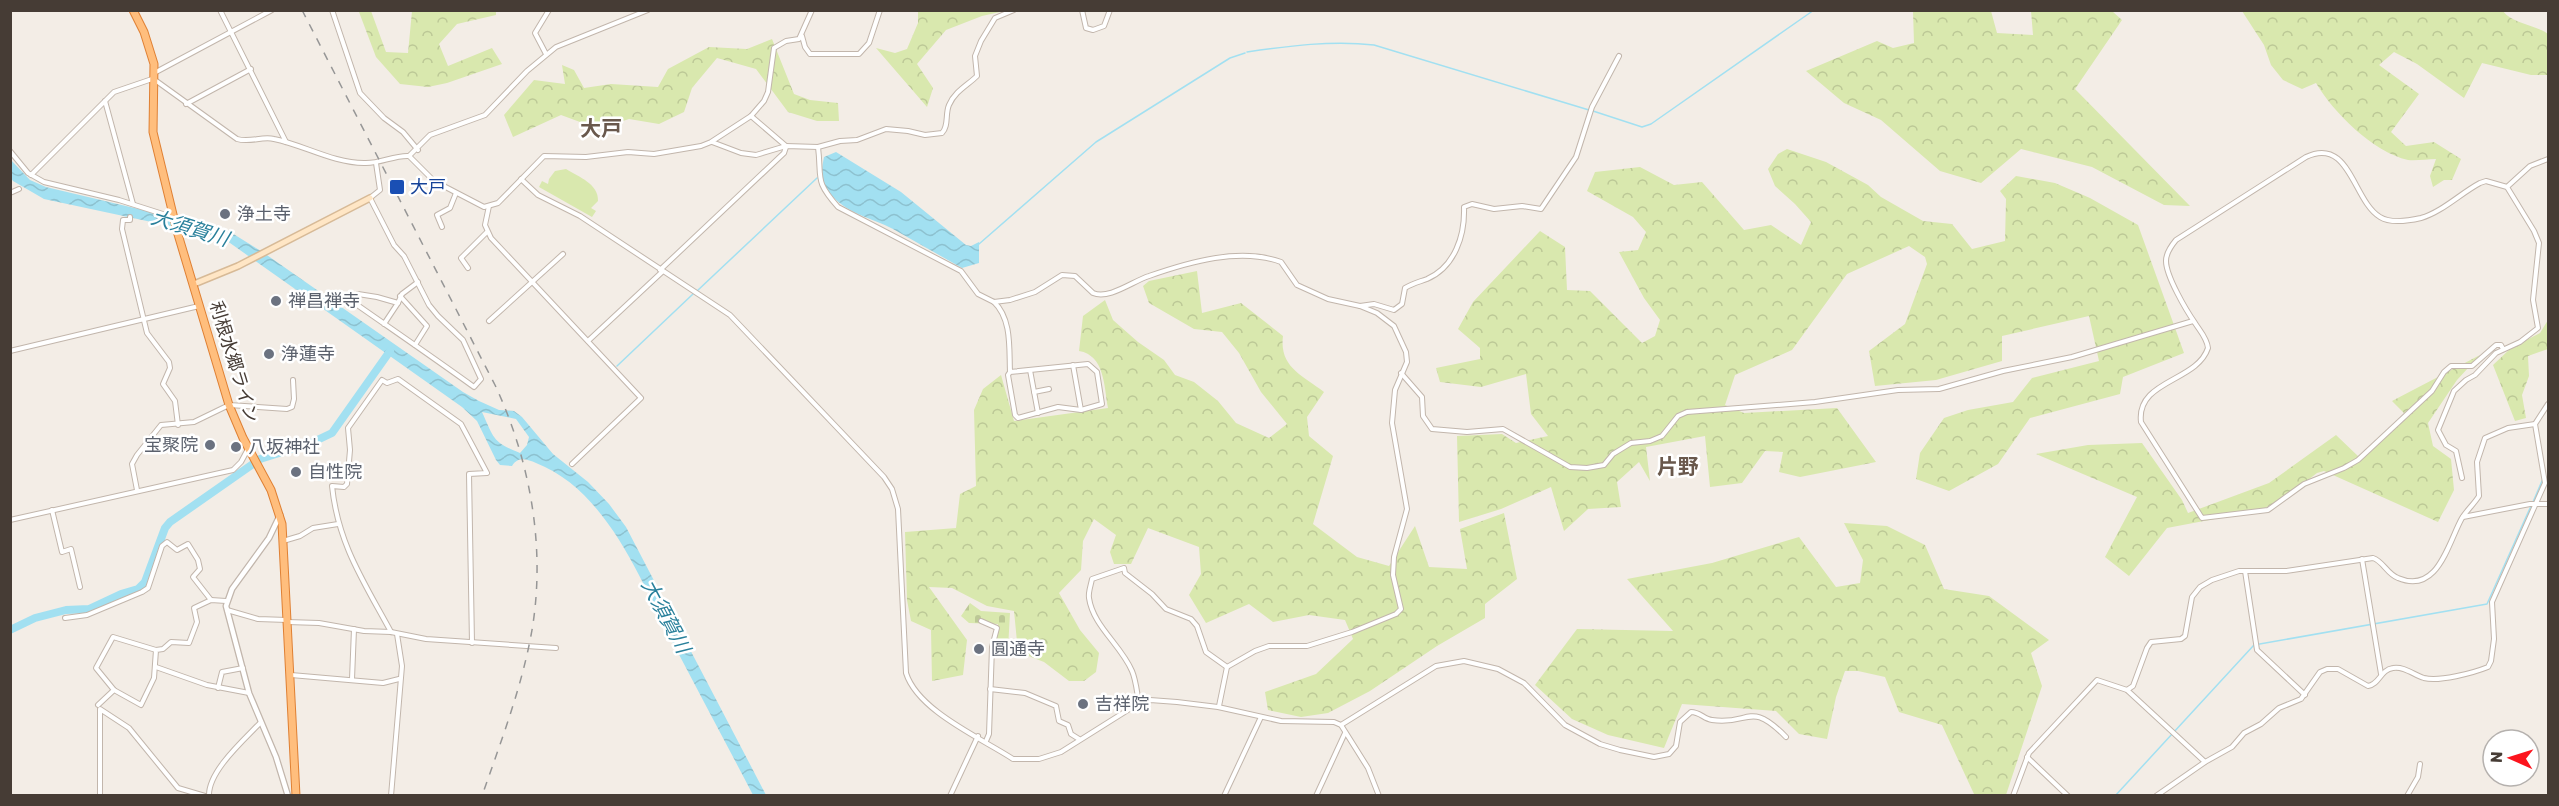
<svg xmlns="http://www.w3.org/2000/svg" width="2559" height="806" font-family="Rubik,'Noto Sans JP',sans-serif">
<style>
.forest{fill:url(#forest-crowns)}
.cemetery{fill:url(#cemetery-stones)}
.garden{fill:#d9e8ae}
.water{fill:url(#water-waves);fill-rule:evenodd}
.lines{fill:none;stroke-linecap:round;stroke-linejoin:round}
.stream{stroke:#a2e0f1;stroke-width:1.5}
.river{stroke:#a2e0f1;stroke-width:8}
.minor-casing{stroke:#c2b6ac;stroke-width:6}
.tertiary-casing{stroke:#c2b6ac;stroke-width:7}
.secondary-casing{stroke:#d7ba97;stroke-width:8}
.trunk-casing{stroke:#df8034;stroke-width:9}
.minor{stroke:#fff;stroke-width:4}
.tertiary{stroke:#fff;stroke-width:4.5}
.secondary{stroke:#ffe6c5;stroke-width:5}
.trunk{stroke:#ffbe7d;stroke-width:7}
.rail{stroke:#969696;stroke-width:1.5;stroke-dasharray:8 8;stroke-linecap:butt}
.transit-dot{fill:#1a4fb4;stroke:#fff;stroke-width:2}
.worship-dot{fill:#6b7280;stroke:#fff;stroke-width:2}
.labels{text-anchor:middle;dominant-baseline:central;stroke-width:5;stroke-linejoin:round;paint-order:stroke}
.transit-label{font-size:18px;fill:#164399;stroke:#fff;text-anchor:start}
.worship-label{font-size:18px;fill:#5b616d;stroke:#fff;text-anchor:start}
.street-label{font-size:18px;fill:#463c35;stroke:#fff}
.water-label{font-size:20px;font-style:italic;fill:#29809b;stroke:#fff}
.quarter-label{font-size:21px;font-weight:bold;fill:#69584c;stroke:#fff}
</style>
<defs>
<pattern id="forest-crowns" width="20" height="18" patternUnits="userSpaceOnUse" patternTransform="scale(1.5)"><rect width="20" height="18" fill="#d9e8ae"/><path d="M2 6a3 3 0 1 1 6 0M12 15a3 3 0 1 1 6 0" fill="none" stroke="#bcc896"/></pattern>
<pattern id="cemetery-stones" width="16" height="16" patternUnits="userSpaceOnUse" patternTransform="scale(1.5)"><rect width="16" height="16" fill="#d9e8ae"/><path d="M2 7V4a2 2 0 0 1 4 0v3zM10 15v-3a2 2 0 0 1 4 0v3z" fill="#bcc896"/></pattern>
<pattern id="water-waves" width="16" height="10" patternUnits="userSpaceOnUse" patternTransform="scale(1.5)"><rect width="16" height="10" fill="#a2e0f1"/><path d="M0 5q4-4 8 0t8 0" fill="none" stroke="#8dc1cf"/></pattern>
</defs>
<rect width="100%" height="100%" fill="#f3ede6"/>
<g class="forest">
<polygon points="360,11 371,11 386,52 408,53 412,11 496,11 496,15 457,24 439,44 448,66 492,48 502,64 447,83 428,87 400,84 376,57 359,12"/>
<polygon points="918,11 1000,12 982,16 946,30 917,64 933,88 927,107 876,48 895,53 907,49 918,23"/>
<polygon points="1913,11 1991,11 1997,33 2033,35 2031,11 2112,11 2122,20 2075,89 2190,206 2164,205 2092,167 2021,149 1981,183 1940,171 1881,120 1844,103 1806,71 1877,41 1893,48 1914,43"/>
<path d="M 2242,11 L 2503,11 C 2511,23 2536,25 2548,34 L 2548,75 L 2531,75 L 2482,63 L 2464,98 L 2417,64 L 2394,52 L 2379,65 L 2419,94 L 2391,132 L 2406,146 L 2434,142 L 2461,159 L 2452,180 L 2444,180 L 2433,187 L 2430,176 L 2436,159 C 2427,159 2416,161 2408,160 C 2373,152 2333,112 2316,83 L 2302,89 L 2283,80 L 2271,65 L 2264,45 Z"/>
<polygon points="772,39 794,94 810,100 838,103 839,121 817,121 788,112 756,69 717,58 692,88 684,112 659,124 629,119 599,129 561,115 513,137 504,115 534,80 565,84 562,65 574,70 584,88 611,84 658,87 668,69 709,47 747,49"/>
<polygon points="1787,149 1826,162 1868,185 1881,197 1923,221 1952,224 1972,249 2005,241 2006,199 2000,191 2016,176 2055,183 2090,198 2138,225 2184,353 2123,377 2120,394 2030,418 1998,464 1949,491 1916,479 1920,453 1944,418 1968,410 2013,402 2032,378 2099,361 2089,316 2002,336 2002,361 1936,380 1875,386 1869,351 1905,324 1927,264 1925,257 1909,246 1847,274 1792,350 1735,375 1725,405 1744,413 1837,408 1876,462 1800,477 1779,472 1783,452 1765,451 1742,483 1710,487 1705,436 1646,447 1650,481 1639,462 1617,482 1621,507 1588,509 1564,531 1551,487 1501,509 1459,522 1457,436 1502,434 1516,443 1548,436 1531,414 1526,374 1481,387 1440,382 1436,368 1480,359 1480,348 1458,329 1473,302 1540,231 1565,247 1567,290 1590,291 1642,343 1655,336 1660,320 1644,298 1619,252 1638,250 1646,232 1633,217 1587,191 1595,172 1640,167 1674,185 1702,182 1744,230 1771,225 1801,245 1811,222 1795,204 1775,186 1768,169 1778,154"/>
<path d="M 1197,271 L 1202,313 L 1241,303 L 1283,336 C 1279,367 1302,375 1324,392 L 1307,417 L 1309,436 L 1333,456 L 1313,524 L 1357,557 L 1389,566 L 1415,526 L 1429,567 L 1467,569 L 1460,529 L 1504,513 L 1517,579 L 1485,604 L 1485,618 L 1437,646 L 1370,691 L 1328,713 L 1301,717 L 1268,710 L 1265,692 L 1316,674 L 1353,639 L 1345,620 L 1309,615 L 1273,622 L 1249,604 L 1206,623 L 1189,595 L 1201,574 L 1199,547 L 1148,528 L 1131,564 L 1114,564 L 1110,552 L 1116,535 L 1094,519 L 1083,541 L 1081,570 L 1059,593 L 1080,630 L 1099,653 L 1096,672 L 1084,681 L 1069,681 L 1044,662 L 1018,652 L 1014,611 L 987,606 L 952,588 L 929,587 L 967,640 L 963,675 L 932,681 L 931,630 L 911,621 L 907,600 L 905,532 L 956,528 L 960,494 L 976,486 L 974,410 L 983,389 L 1001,375 L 1014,421 L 1108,408 C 1104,387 1105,355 1079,351 L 1083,316 L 1105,300 L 1113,320 L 1138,342 L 1164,360 L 1175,375 L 1194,382 L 1218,401 L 1236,423 L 1269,438 L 1287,424 L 1261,392 L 1239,353 L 1222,332 L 1194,329 L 1149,303 L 1143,286 L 1149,281 Z"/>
<polygon points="2548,320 2548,349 2528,356 2529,376 2522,395 2526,418 2515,421 2493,365 2511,348 2540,333"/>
<polygon points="2480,355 2457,380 2428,423 2433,446 2451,459 2454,490 2438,522 2324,471 2317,473 2295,490 2262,510 2167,528 2129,576 2105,557 2137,497 2036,454 2088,445 2142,443 2182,500 2188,513 2269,483 2336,435 2359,457 2407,416 2392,401"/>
<polygon points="1844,523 1887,526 1925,545 1944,589 1989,596 2049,640 2031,653 2042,686 2006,795 1974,794 1942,725 1899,712 1885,677 1858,671 1845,671 1836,697 1827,739 1799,734 1776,711 1682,704 1664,748 1608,735 1572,719 1535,685 1577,629 1673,631 1627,579 1712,563 1799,537 1836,587 1860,583 1863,560"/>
</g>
<polygon class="cemetery" points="970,603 981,611 1010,613 1008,649 996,648 998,624 969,623 961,616"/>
<path class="garden" d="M 566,169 C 579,177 599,184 598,201 L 591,208 L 596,211 L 592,217 L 539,187 L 542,181 L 548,184 L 549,179 L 555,171 Z"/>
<g class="water">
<path d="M 836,152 L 901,192 L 966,245 L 971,246 L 979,242 L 979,263 L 962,268 C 939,255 916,242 893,229 C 872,218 844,213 829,192 C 821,181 821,171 824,157 Z"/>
<path d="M 10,159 L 30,180 L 46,187 L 227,230 L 264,253 L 463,392 L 479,401 L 499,410 L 514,411 L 522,417 L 553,454 L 588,482 L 609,504 L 626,527 L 766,795 L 753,795 C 727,745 700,695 674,645 C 641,582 608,491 536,463 C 527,459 518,456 512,466 L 500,465 L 496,460 L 477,421 L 462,407 L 230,243 L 217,236 L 44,199 L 13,181 L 11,178 ZM 482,412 L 516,419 L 529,437 L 527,445 L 520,453 C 492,442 494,438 482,412 Z"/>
</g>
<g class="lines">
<g class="stream">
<path d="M 1247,52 C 1289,46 1332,40 1374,45 L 1589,110"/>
<polyline points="1593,111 1642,127 1651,124 1814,10"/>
<polyline points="979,244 1096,142 1230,58 1245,53"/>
<polyline points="697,291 817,178"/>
<polyline points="617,366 693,294"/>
<polyline points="2533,502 2542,481 2548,480"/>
<polyline points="2115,796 2254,645 2487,604 2531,506"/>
</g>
<polyline class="river" points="10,630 35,618 66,610 89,609 121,594 138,589 145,582 165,528 170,522 260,459 311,443 332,433 390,351"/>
<g class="minor-casing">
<g id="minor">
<polyline points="220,10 286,142"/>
<polyline points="332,10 360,93 384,118 403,132 418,150"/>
<polyline points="1082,10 1086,28 1093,30 1104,26 1110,10"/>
<polyline points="802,36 805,47 810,54 859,54 869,43 880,10"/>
<polyline points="546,54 535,33 549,10"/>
<polyline points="156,72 272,10"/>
<path d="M 155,80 L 237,139 C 250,143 262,136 274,139 C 304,145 333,163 364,163 C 380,164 394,155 409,156 L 430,135 L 485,115 L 527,71 L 556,47 L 648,10"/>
<polyline points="105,101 133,204"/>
<polyline points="186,104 251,69"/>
<polyline points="751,116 786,146"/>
<path d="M 712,142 L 741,153 L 756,155 L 786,146 L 818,147 L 840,141 L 857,140 L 886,129 L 908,131 L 925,135 L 942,133 C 949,126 945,114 949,105 C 955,91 968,85 977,76 L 975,56 L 981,41 L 995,18 L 1014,10"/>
<path d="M 818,147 C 822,179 814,180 838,207 L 961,271 L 978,294 L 994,302 L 1010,300 L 1035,292 L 1062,275 L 1075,276 L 1093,293 C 1109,300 1133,281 1149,276 C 1189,262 1240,247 1281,262 L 1297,285 L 1328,299 L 1360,306 L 1377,313 L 1394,326 L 1406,352 L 1407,362 L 1395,390 L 1392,423 L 1407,509 L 1394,557 L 1393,575 L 1401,609 L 1396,614 L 1352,632 L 1307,646 L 1269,646 L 1255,651 L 1227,667 L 1219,706"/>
<polyline points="10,151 28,173 44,182 119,200 166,215 172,214"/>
<polyline points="409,156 434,181 484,207 498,203 544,156 586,157 628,152 654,154 701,146 711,142 751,116 764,101 768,92 774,48 786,41 799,39 812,10"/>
<path d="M 376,163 L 380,190 L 370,198 L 394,245 L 404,256 L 429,305 L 438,316 L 463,340 L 481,379 L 474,387 C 434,358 393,330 353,302 L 358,294 L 377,297 L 398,303 L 384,324"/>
<polyline points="31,175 114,92 155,78"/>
<path d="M 521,179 L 538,195 L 580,216 L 730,315 L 884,477 L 892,489 L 898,509 L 906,673 C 918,711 981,738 1013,759 L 1039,759 L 1061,752 L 1139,703 L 1150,700 L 1177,702 L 1218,707 L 1281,721 L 1334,722 L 1341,725 L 1368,768 L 1379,796"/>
<polyline points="2507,187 2530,166 2548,159"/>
<polyline points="10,193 19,189"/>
<polyline points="489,206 485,225 491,238 641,398 572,464"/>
<polyline points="130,217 130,220 123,220 122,229 147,333 169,362 170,368 163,384 175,401 178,425"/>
<polyline points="442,227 437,215 450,208 456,193"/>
<polyline points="468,268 461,258 487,232"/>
<polyline points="660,270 784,153 786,147"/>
<polyline points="400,296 427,326 415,345"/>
<path d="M 994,302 C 1012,319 1009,349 1010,372 L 1088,364 L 1097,372 L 1102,404 L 1081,410 L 1058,407 L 1018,418 L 1015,415 L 1008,375 L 1010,372"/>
<polyline points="398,303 402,294 418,282"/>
<path d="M 1360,306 L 1374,304 L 1394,310 L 1402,304 L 1405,288 C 1413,283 1419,282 1427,279 C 1455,267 1465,235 1464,207 L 1472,204 L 1494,209 L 1522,206 L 1541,209 L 1576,157 L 1592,107 L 1619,56"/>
<polyline points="489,321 563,254"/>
<polyline points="588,341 662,272"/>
<polyline points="10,351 199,306"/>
<polyline points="1073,365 1081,410"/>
<polyline points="1030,370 1038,413"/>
<polyline points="1401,373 1422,397 1423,416 1432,429 1467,432 1503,429 1570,467 1587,468 1604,465 1613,454 1631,443 1650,441 1662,436 1678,416 1687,412 1815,402 1898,390 1939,389 2003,371 2072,357 2193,321"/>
<polyline points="1034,392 1049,389"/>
<path d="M 2462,478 L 2456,451 L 2446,445 L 2438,430 L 2454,391 L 2466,380 L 2475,375 L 2496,353 L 2520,342 L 2538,328 L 2533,300 L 2539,243 L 2534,231 L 2507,187 L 2486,181 L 2480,183 C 2461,193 2442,212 2421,218 C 2408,221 2391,224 2380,217 C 2353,201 2350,136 2306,157 L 2176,240 C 2171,246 2166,253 2166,261 C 2166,276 2186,310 2195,323 C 2200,331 2207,338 2208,348 C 2197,382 2136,380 2141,422 L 2202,518 L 2268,510 L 2304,484 L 2344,468 L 2358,460 L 2432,391 L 2444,372 L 2451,366 L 2472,366 L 2496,345 L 2501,345 L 2503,349"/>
<polyline points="137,490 132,464 137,455 161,425 194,422 229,405 287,409 292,407 294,399 293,380"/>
<polyline points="52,510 62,552 71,549 80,587"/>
<polyline points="2463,517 2530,504 2548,504"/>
<polyline points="10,520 233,470 241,462 248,449"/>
<polyline points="283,541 300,536 313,528 338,524"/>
<polyline points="2362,559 2381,674"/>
<polyline points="2245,571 2257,650 2305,695"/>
<polyline points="227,610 258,619 287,620"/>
<polyline points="65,618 87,615 142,592 148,588 162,546 167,542 177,550 188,544 198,560 200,569 193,577 211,600"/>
<polyline points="981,621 997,628 992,647 989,734 986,741"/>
<polyline points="287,622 319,623 364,631 391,632 426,639 556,648"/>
<path d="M 391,632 C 364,582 338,544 332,486 L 344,487 L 347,484 L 350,450 L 348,428 L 382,380 L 387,383 L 398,379 L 461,424 L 487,473 L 469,474 L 472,643"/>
<polyline points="156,667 207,685 249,693"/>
<polyline points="291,675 383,683 399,679"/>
<polyline points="352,679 354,629"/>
<polyline points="218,688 222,672 243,668"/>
<polyline points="990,689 1025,693 1056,706 1059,721 1068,725 1071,734 1079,739"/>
<polyline points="114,690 96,668 113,637 156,650"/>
<path d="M 2127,690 L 2133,686 L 2147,648 L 2151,642 L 2181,639 L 2185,636 L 2192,597 L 2200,587 L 2212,580 L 2239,571 L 2286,571 L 2373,558 C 2383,561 2387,574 2398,578 C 2438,595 2448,543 2462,518 C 2467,510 2474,504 2479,496 L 2477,462 L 2485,438 L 2508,428 L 2535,424"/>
<path d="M 1139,703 C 1137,693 1136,680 1132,671 C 1121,645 1093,626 1089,598 C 1088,592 1091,585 1092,579 L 1124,568 L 1125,573 L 1152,594 L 1166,609 L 1191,619 L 1197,626 L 1206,652 L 1227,667"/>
<polyline points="98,705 114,690 141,705 154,678 156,650 163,649 171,642 189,643 197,622 194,608 211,600 226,601"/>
<path d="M 1341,725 L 1436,666 L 1464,661 L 1498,669 L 1524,683 L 1565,725 L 1600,744 L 1620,750 L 1654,757 L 1669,754 L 1676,746 L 1680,722 L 1691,712 C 1700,712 1704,719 1712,720 C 1750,726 1749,699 1786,737"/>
<polyline points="2027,757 2068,796"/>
<polyline points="100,796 100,709 129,728 178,788 205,796"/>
<path d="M 209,796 C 208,771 245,739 261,722"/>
<polyline points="391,796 402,666 397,634"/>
<polyline points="950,796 978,736"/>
<polyline points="1224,796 1261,717"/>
<polyline points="1316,796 1345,733"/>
<polyline points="2013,796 2029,753 2097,680 2127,690 2205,762"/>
<path d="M 2156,796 L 2205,762 L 2232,747 L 2244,733 L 2261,724 L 2279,708 L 2301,699 L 2320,672 L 2327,669 L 2338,669 L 2368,686 C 2380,684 2380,670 2393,668 C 2404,666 2414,675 2424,678 C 2439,682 2473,673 2488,667 L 2491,661 L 2494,639 L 2492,602 L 2545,483 L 2535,424 L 2548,404"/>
<polyline points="2407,796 2418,777 2420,764"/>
</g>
</g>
<g class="tertiary-casing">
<polyline id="tertiary" points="280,515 269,538 232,589 226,606 249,693 276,757 288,796"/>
</g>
<g class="secondary-casing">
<polyline id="secondary" points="194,284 238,266 370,198"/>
</g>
<g class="trunk-casing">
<polyline id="trunk" points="133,10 144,32 154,64 153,132 177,231 229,405 243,438 271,490 282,524 296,796"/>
</g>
<use href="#minor" class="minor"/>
<use href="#tertiary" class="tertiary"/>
<use href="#secondary" class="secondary"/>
<use href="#trunk" class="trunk"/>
<path class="rail" d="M 302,10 L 495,385 C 530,460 546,547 532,630 C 522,687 501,741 482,796"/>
</g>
<rect class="transit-dot" x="389" y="179" width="16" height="16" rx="3"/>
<g class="worship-dot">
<circle cx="225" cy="214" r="6"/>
<circle cx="276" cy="301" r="6"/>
<circle cx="269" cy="354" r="6"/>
<circle cx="210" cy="445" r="6"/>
<circle cx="236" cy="447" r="6"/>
<circle cx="296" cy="472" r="6"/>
<circle cx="979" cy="649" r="6"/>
<circle cx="1083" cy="704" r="6"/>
</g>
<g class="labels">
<g class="transit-label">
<text x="410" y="187">大戸</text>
</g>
<g class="worship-label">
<text x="237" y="214">浄土寺</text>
<text x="288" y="301">禅昌禅寺</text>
<text x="281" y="354">浄蓮寺</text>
<text x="198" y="445" text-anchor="end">宝聚院</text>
<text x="248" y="447">八坂神社</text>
<text x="308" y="472">自性院</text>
<text x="991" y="649">圓通寺</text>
<text x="1095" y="704">吉祥院</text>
</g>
<g class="street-label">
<text transform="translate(234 362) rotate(73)">利根水郷ライン</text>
</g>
<g class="water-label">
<text transform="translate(190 228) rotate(17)">大須賀川</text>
<text transform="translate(666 616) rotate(62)">大須賀川</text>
</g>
<g class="quarter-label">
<text x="601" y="128">大戸</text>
<text x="1678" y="466">片野</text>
</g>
</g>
<rect width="2559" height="806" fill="none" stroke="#463c35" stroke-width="24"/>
<g transform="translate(2511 758) rotate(273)"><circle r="28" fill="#ffffff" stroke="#b5b1ae" stroke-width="1.5"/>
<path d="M0-4.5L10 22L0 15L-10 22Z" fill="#fc141d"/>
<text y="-9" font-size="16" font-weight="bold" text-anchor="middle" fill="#463c35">N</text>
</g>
</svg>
